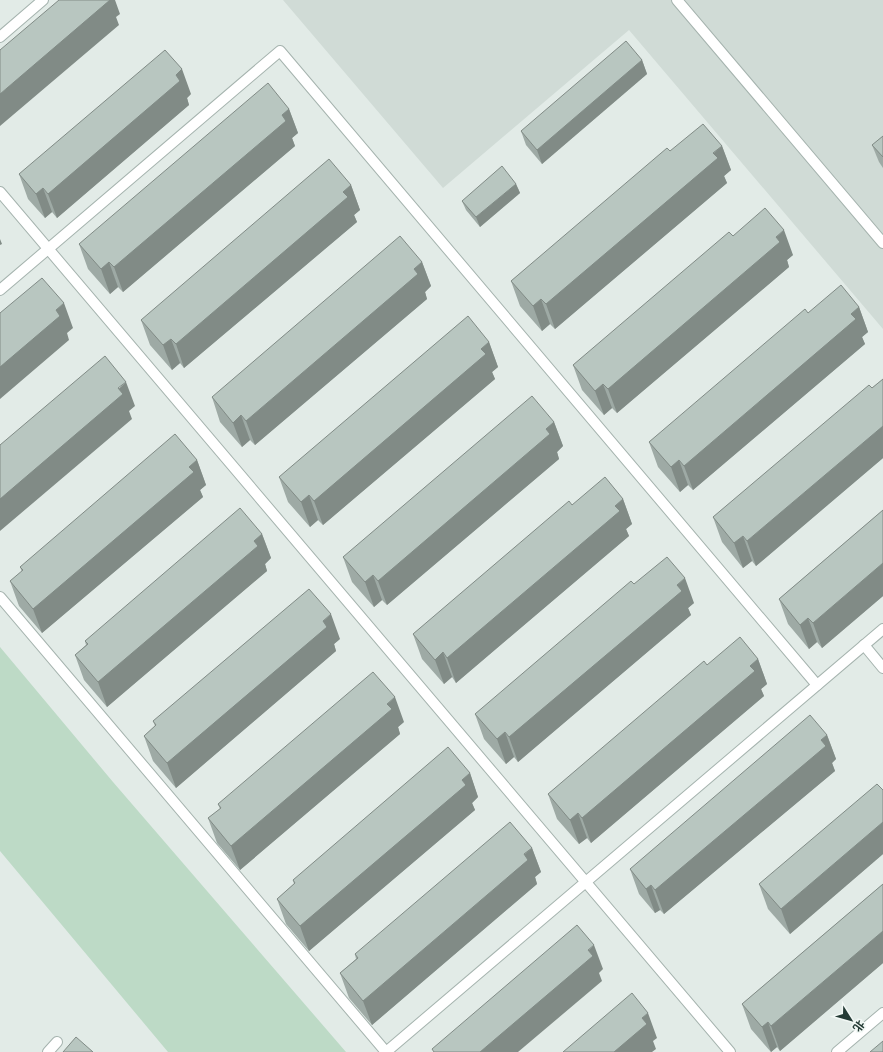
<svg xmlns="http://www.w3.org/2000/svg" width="883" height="1052" font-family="Raleway,'Noto Sans SC',sans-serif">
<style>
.built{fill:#d0dbd6}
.green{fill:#bddac6}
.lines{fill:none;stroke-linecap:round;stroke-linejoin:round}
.lane-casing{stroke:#a5b3ae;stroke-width:12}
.lane{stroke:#fff;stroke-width:10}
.wall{fill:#9eaaa5}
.shaded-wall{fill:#818b86}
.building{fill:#b8c6c0;stroke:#818b86}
</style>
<rect width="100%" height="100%" fill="#e2ebe7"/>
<polygon class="built" points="283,0 883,0 883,329 629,30 443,188"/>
<polygon class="green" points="0,647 113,782 346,1052 168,1052 0,851"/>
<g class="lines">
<g class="lane-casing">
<g id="lane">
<polyline points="677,0 883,243"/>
<polyline points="0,37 43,0"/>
<polyline points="0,192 730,1052"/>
<polyline points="0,290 280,51 817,685"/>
<polyline points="0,597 386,1052"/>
<polyline points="864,645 883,668"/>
<polyline points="48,1052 57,1042"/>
<polyline points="386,1052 883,629"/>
<polyline points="837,1052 883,1013"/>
</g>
</g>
<use href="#lane" class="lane"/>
</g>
<g class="wall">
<polygon points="642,60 647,74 542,164 526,145 521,131"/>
<polygon points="191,94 187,98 189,105 57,218 52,212 45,218 28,199 19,174"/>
<polygon points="289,109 298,133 292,138 295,146 123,292 118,287 110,294 88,269 79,244"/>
<polygon points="883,136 883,168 879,162 872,145"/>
<polygon points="722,146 731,170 724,176 727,183 555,329 550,324 542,331 520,306 511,281 670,151"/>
<polygon points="516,184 520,193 480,227 466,210 462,201"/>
<polygon points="351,185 360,210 354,215 357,222 184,368 180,363 172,370 150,345 141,320"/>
<polygon points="733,236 793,255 787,260 789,267 617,413 612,408 604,415 582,390 573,365"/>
<polygon points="422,262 431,286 425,292 427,299 255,445 250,440 242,447 220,422 212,397"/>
<polygon points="859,307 868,332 862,337 865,344 693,490 688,485 680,492 658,467 649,442 808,313"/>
<polygon points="489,342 498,367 492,372 495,379 323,525 318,520 310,527 288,502 279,477"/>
<polygon points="883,379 883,458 756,566 752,561 743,568 722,542 713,517"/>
<polygon points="554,422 563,446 557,452 559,459 387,605 382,600 374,607 352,582 343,557"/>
<polygon points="197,460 206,485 200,490 203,497 42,633 19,606 10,581 22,572 20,567"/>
<polygon points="623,499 632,524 626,529 629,536 456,683 452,677 444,684 422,659 413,634 572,505"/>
<polygon points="883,510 883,596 822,648 817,642 809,649 788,624 779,599"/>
<polygon points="262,534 271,558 265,564 267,571 107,707 84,680 75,655 86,645 85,641"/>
<polygon points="634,584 694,603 688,608 691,615 518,762 514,757 506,764 484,739 475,714"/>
<polygon points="340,639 334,644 336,651 176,788 153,761 144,736 155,726 153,721"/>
<polygon points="758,659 767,684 761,689 764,696 591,843 587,838 579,844 557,819 548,794 707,665"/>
<polygon points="404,722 398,727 400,734 240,870 217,843 208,818 220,809 218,804"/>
<polygon points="827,735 836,759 832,763 835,771 664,914 660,910 655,913 639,894 630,869"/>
<polygon points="470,773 478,797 472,803 475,810 309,951 286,924 277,899 294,884 293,880"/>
<polygon points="883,790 883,854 790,934 768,909 759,884"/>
<polygon points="532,848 541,872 535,877 537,884 372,1025 349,998 340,973 356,959 355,954"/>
<polygon points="883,884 883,963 780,1051 777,1047 771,1052 751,1029 742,1004"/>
</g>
<g class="shaded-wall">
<polygon points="107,0 115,0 120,14 116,17 119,25 0,126 0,94"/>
<polygon points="642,60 647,74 542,164 537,150"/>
<polygon points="182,69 191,94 187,98 189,105 57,218 48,194"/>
<polygon points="289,109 298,133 292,138 295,146 123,292 114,267"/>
<polygon points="722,146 731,170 724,176 727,183 555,329 546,304"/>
<polygon points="516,184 520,193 480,227 476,217"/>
<polygon points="351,185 360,210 354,215 357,222 184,368 176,344"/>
<polygon points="43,188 52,212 45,218 36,194"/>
<polygon points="784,230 793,255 787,260 789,267 617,413 608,389"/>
<polygon points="0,239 2,244 0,245"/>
<polygon points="109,262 118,287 110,294 101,269"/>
<polygon points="422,262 431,286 425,292 427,299 255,445 246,421"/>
<polygon points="541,299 550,324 542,331 533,306"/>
<polygon points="64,303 73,328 67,333 69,340 0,399 0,367 56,310"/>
<polygon points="859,307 868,332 862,337 865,344 693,490 684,466"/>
<polygon points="171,339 180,363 172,370 163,345"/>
<polygon points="489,342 498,367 492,372 495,379 323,525 314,501"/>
<polygon points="126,382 135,406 129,411 132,419 0,531 0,499"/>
<polygon points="603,384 612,408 604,415 595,391"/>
<polygon points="241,415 250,440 242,447 233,423"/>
<polygon points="554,422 563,446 557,452 559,459 387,605 378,581"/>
<polygon points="883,426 883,458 756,566 747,541"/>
<polygon points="197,460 206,485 200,490 203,497 42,633 33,609 189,467"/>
<polygon points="679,460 688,485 680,492 671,467"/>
<polygon points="309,495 318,520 310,527 301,502"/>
<polygon points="623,499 632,524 626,529 629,536 456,683 447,658"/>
<polygon points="262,534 271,558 265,564 267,571 107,707 98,682"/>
<polygon points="743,536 752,561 743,568 734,543"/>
<polygon points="883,563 883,596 822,648 813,623"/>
<polygon points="373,575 382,600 374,607 365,582"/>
<polygon points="685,578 694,603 688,608 691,615 518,762 509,737"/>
<polygon points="331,614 340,639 334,644 336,651 176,788 167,763"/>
<polygon points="808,618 817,642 809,649 800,625"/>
<polygon points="443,652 452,677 444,684 435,660"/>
<polygon points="758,659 767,684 761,689 764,696 591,843 582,818"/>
<polygon points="395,697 404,722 398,727 400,734 240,870 231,846"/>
<polygon points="505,732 514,757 506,764 497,739"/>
<polygon points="827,735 836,759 832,763 835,771 664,914 655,890"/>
<polygon points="470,773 478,797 472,803 475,810 309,951 300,926"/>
<polygon points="578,813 587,838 579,844 570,820"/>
<polygon points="883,822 883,854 790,934 781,909"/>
<polygon points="532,848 541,872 535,877 537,884 372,1025 363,1001"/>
<polygon points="651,885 660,910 655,913 646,889"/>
<polygon points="883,931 883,963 780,1051 771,1026"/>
<polygon points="594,945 603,969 599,973 602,981 518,1052 480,1052"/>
<polygon points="648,1013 657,1038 653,1041 656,1049 652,1052 614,1052 642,1018"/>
<polygon points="768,1022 777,1047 771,1052 762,1027"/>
</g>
<g class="building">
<polygon points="59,0 110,0 0,94 0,50"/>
<polygon points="626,41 642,60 537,150 521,131"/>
<polygon points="165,50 182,69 176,75 180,81 48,194 43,188 36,194 19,174"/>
<polygon points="268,83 289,109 282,115 286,121 114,267 109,262 101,269 79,244"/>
<polygon points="703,124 722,146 713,153 718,158 546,304 541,299 533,306 511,281 667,148 670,151"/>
<polygon points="883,136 883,157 872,145"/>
<polygon points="329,159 351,185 343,192 348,197 176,344 171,339 163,345 141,320"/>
<polygon points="502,166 516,184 476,217 462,201"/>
<polygon points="765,208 784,230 776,237 780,242 608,389 603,384 595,391 573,365 729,232 733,236"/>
<polygon points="400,236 422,262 414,269 418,274 246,421 241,415 233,423 212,397"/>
<polygon points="42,278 64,303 56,310 60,316 0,367 0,313"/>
<polygon points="841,285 859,307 851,314 856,319 684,466 679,460 671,467 649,442 805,309 808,313"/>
<polygon points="468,316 489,342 481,349 486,354 314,501 309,495 301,502 279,477"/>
<polygon points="105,356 126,382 118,388 123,394 0,499 0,445"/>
<polygon points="883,379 883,426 747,541 743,536 734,543 713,517 869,385 872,388"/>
<polygon points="532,396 554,422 546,429 550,434 378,581 373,575 365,582 343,557"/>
<polygon points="175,434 197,460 189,467 194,472 33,609 10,581 23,570 20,567"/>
<polygon points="605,477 623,499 615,506 620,511 447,658 443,652 435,660 413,634 569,501 572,505"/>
<polygon points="240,508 262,534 254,541 258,546 98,682 75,655 88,644 85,641"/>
<polygon points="883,510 883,563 813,623 808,618 800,625 779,599"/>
<polygon points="667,557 685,578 677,585 682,591 509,737 505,732 497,739 475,714 631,581 634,584"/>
<polygon points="309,589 331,614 323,621 327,627 167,763 144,736 156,725 153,721"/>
<polygon points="740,637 758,659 750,666 755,671 582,818 578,813 570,820 548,794 704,661 707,665"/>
<polygon points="373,672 395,697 387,704 392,709 231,846 208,818 221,808 218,804"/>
<polygon points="810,715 827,735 821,740 826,746 655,890 651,885 646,889 630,869"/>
<polygon points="448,747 470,773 462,780 466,785 300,926 277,899 295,883 293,880"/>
<polygon points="877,784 883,790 883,822 781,909 759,884"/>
<polygon points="510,822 532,848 524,854 528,860 363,1001 340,973 358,958 355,954"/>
<polygon points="883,884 883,931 771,1026 768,1022 762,1027 742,1004"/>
<polygon points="577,925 594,945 588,950 593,956 480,1052 434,1052 432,1049"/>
<polygon points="632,993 648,1013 642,1018 647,1024 614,1052 563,1052"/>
<polygon points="76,1037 93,1052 63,1052"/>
<polygon points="883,1041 883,1052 870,1052"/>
</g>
<g transform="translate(851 1020) rotate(127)" stroke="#f2f8f5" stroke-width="3" paint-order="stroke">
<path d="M0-3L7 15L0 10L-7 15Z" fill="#243b35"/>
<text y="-6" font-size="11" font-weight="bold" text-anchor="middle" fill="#243b35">北</text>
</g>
</svg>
